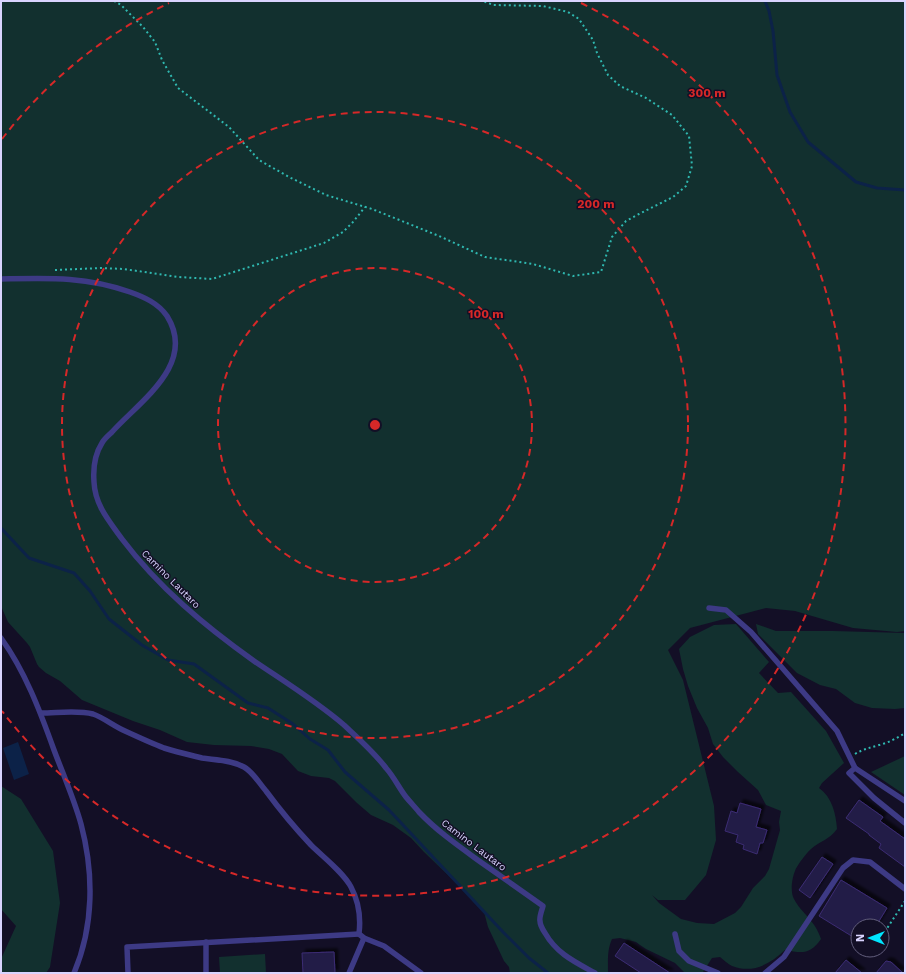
<svg xmlns="http://www.w3.org/2000/svg" width="906" height="974" font-family="'Work Sans',sans-serif">
<style>
.green{fill:#12302f}
.water{fill:#0c2248}
.lines{fill:none;stroke-linecap:round;stroke-linejoin:round}
.stream{stroke:#0c2248;stroke-width:3}
.building{fill:#241b47;stroke:#3b2d73;filter:url(#shadow)}
.path{stroke:#2fb8b0;stroke-width:2;stroke-dasharray:2 3;stroke-linecap:butt}
.service{stroke:#3d3a85;stroke-width:5.5}
.ring{fill:none;stroke:#d62828;stroke-width:2;stroke-dasharray:7 5}
.labels{text-anchor:middle;dominant-baseline:central;stroke-width:3;stroke-linejoin:round;paint-order:stroke}
.street-label{font-size:10px;fill:#d9d4ff;stroke:#130f26}
.centre{fill:#d62828;stroke:#130f26;stroke-width:2}
.ring-label{font-size:12px;text-anchor:middle;font-weight:bold;fill:#d62828;stroke:#130f26;stroke-width:3;stroke-linejoin:round;paint-order:stroke}
</style>
<defs>
<filter id="shadow"><feDropShadow dx="3.5" dy="-3.5" stdDeviation="1" flood-color="#0009"/></filter>
</defs>
<rect width="100%" height="100%" fill="#130f26"/>
<g class="green">
<path d="M 1,1 L 905,1 L 905,631 L 897,632 L 853,628 L 795,611 L 766,608 L 690,628 L 668,650 L 683,680 L 714,806 L 716,840 L 706,875 L 685,900 L 658,900 L 652,895 L 659,903 L 681,919 L 697,923 L 714,924 L 735,913 L 741,907 L 753,888 L 765,876 L 769,869 L 780,830 L 779,822 L 781,811 L 766,805 L 758,790 L 738,772 L 723,757 L 713,744 L 708,728 L 697,708 L 688,686 L 683,669 L 679,649 L 690,637 L 714,625 L 736,624 L 769,662 L 759,673 L 778,693 L 791,692 L 826,731 L 844,763 L 822,783 L 819,788 C 832,797 836,814 837,829 C 829,840 820,841 811,849 C 807,852 796,867 795,871 C 792,878 790,892 794,899 C 802,914 815,920 821,939 C 810,955 802,953 785,950 C 770,964 753,974 732,966 C 728,964 724,960 720,957 L 712,958 L 703,972 L 701,973 L 685,973 L 675,963 L 646,949 L 640,945 L 636,942 L 620,938 L 612,939 C 607,950 608,961 608,973 L 510,973 L 509,967 L 504,961 L 488,927 L 484,912 L 478,904 L 424,852 L 411,838 L 393,825 L 371,815 L 357,803 L 335,781 L 329,778 L 311,776 L 298,771 L 282,754 L 269,749 L 251,746 L 214,745 L 187,742 L 160,730 L 133,721 L 82,700 L 60,681 L 46,673 L 39,667 L 37,664 L 30,647 L 27,643 L 8,622 L 1,606 Z"/>
<polygon points="756,624 776,631 833,631 905,633 905,708 895,709 872,708 855,703 836,689 820,685 797,673 758,634"/>
<polygon points="905,756 905,795 871,772"/>
<polygon points="1,786 21,799 53,851 60,903 50,967 46,973 1,973 1,959 16,926 1,909"/>
<polygon points="265,954 266,973 220,973 219,957"/>
</g>
<polygon class="water" points="18,742 29,774 14,780 3,748"/>
<g class="lines">
<g class="stream">
<polyline points="765,1 769,11 773,31 777,75 790,112 808,142 856,182 877,188 905,190"/>
<polyline points="1,528 29,558 74,573 90,591 109,619 142,645 168,660 194,664 248,703 268,708 293,724 310,739 328,750 345,772 389,810 461,887 503,932 529,958 548,973"/>
</g>
</g>
<g class="building">
<polygon points="859,800 883,817 880,821 905,839 905,867 879,848 881,844 869,835 869,834 846,818"/>
<polygon points="740,803 761,809 756,827 767,830 763,843 760,843 757,854 743,849 744,845 736,842 738,835 725,831 731,811 737,813"/>
<polygon points="822,857 833,864 810,898 799,890"/>
<polygon points="841,880 887,908 876,926 858,926 858,940 819,916"/>
<polygon points="624,943 670,973 641,973 615,956"/>
<polygon points="334,952 335,973 303,973 302,953"/>
<polygon points="846,960 862,973 835,973"/>
<polygon points="886,961 891,962 903,973 876,973"/>
</g>
<g class="lines">
<g class="path">
<polyline points="114,1 121,5 143,27 155,42 162,60 178,88 229,127 259,160 289,177 326,195 372,209 439,236 485,257 533,264 573,276 601,272 612,237 626,221 639,214 673,197 686,186 692,166 689,136 672,115 646,98 620,86 608,75 597,53 593,40 579,19 568,12 543,6 493,5 483,1"/>
<polyline points="55,270 101,268 124,269 178,277 212,279 324,243 343,232 353,222 365,207"/>
<path d="M 855,754 C 863,749 870,748 879,745 C 888,743 897,738 905,733"/>
<polyline points="882,936 905,901"/>
</g>
<g class="service">
<path d="M 1,279 C 47,278 85,276 130,292 C 144,297 158,303 167,316 C 197,364 140,401 112,432 C 109,435 104,439 102,443 C 95,454 93,469 94,482 C 95,505 109,521 122,539 C 159,588 205,626 254,661 C 285,682 316,701 344,725 C 359,739 374,752 386,768 C 394,777 399,788 406,797 C 410,802 415,807 419,812 C 438,832 460,847 482,863 C 502,877 523,892 543,906 C 542,910 539,917 540,921 C 540,925 543,930 545,933 C 557,954 575,962 595,973"/>
<polyline points="709,608 726,610 751,632 837,731 855,768"/>
<path d="M 1,638 C 25,671 40,711 54,750 C 63,774 74,799 81,824 C 94,873 94,926 74,973"/>
<path d="M 41,713 C 57,713 78,710 93,714 C 104,718 114,726 125,731 C 138,737 151,743 164,748 C 177,752 190,755 202,758 C 216,760 231,760 244,767 C 253,772 259,783 266,791 C 280,810 295,828 311,845 C 323,857 343,872 351,887 C 359,902 361,917 359,934 L 364,938 L 384,946 L 421,973"/>
<polyline points="905,801 855,768 849,773 874,798 905,823"/>
<polyline points="675,934 679,951 689,961 718,973"/>
<polyline points="206,942 206,973"/>
<polyline points="128,973 127,947 359,934"/>
<polyline points="349,973 364,938"/>
<polyline points="765,973 784,957 843,868 853,860 870,862 905,889"/>
</g>
</g>
<g class="ring">
<circle cx="375" cy="425" r="157"/>
<circle cx="375" cy="425" r="313"/>
<path d="M2 139A470 470 0 0 1 169 3M581 3A470 470 0 1 1 2 711"/>
</g>
<g class="labels">
<g class="street-label">
<text transform="translate(171 579) rotate(45)">Camino Lautaro</text>
<text transform="translate(474 845) rotate(37)">Camino Lautaro</text>
</g>
</g>
<circle cx="375" cy="425" r="6" class="centre"/>
<g class="ring-label">
<text x="707" y="97">300 m</text>
<text x="596" y="208">200 m</text>
<text x="486" y="318">100 m</text>
</g>
<rect width="906" height="974" fill="none" stroke="#d9d4ff" stroke-width="4"/>
<g transform="translate(870 938) rotate(270)"><circle r="19" fill="#130f26" stroke="#625e7d"/>
<path d="M0-3L7 15L0 10L-7 15Z" fill="#00e5ff"/>
<text y="-6" font-size="11" font-weight="bold" text-anchor="middle" fill="#d9d4ff">N</text>
</g>
</svg>
